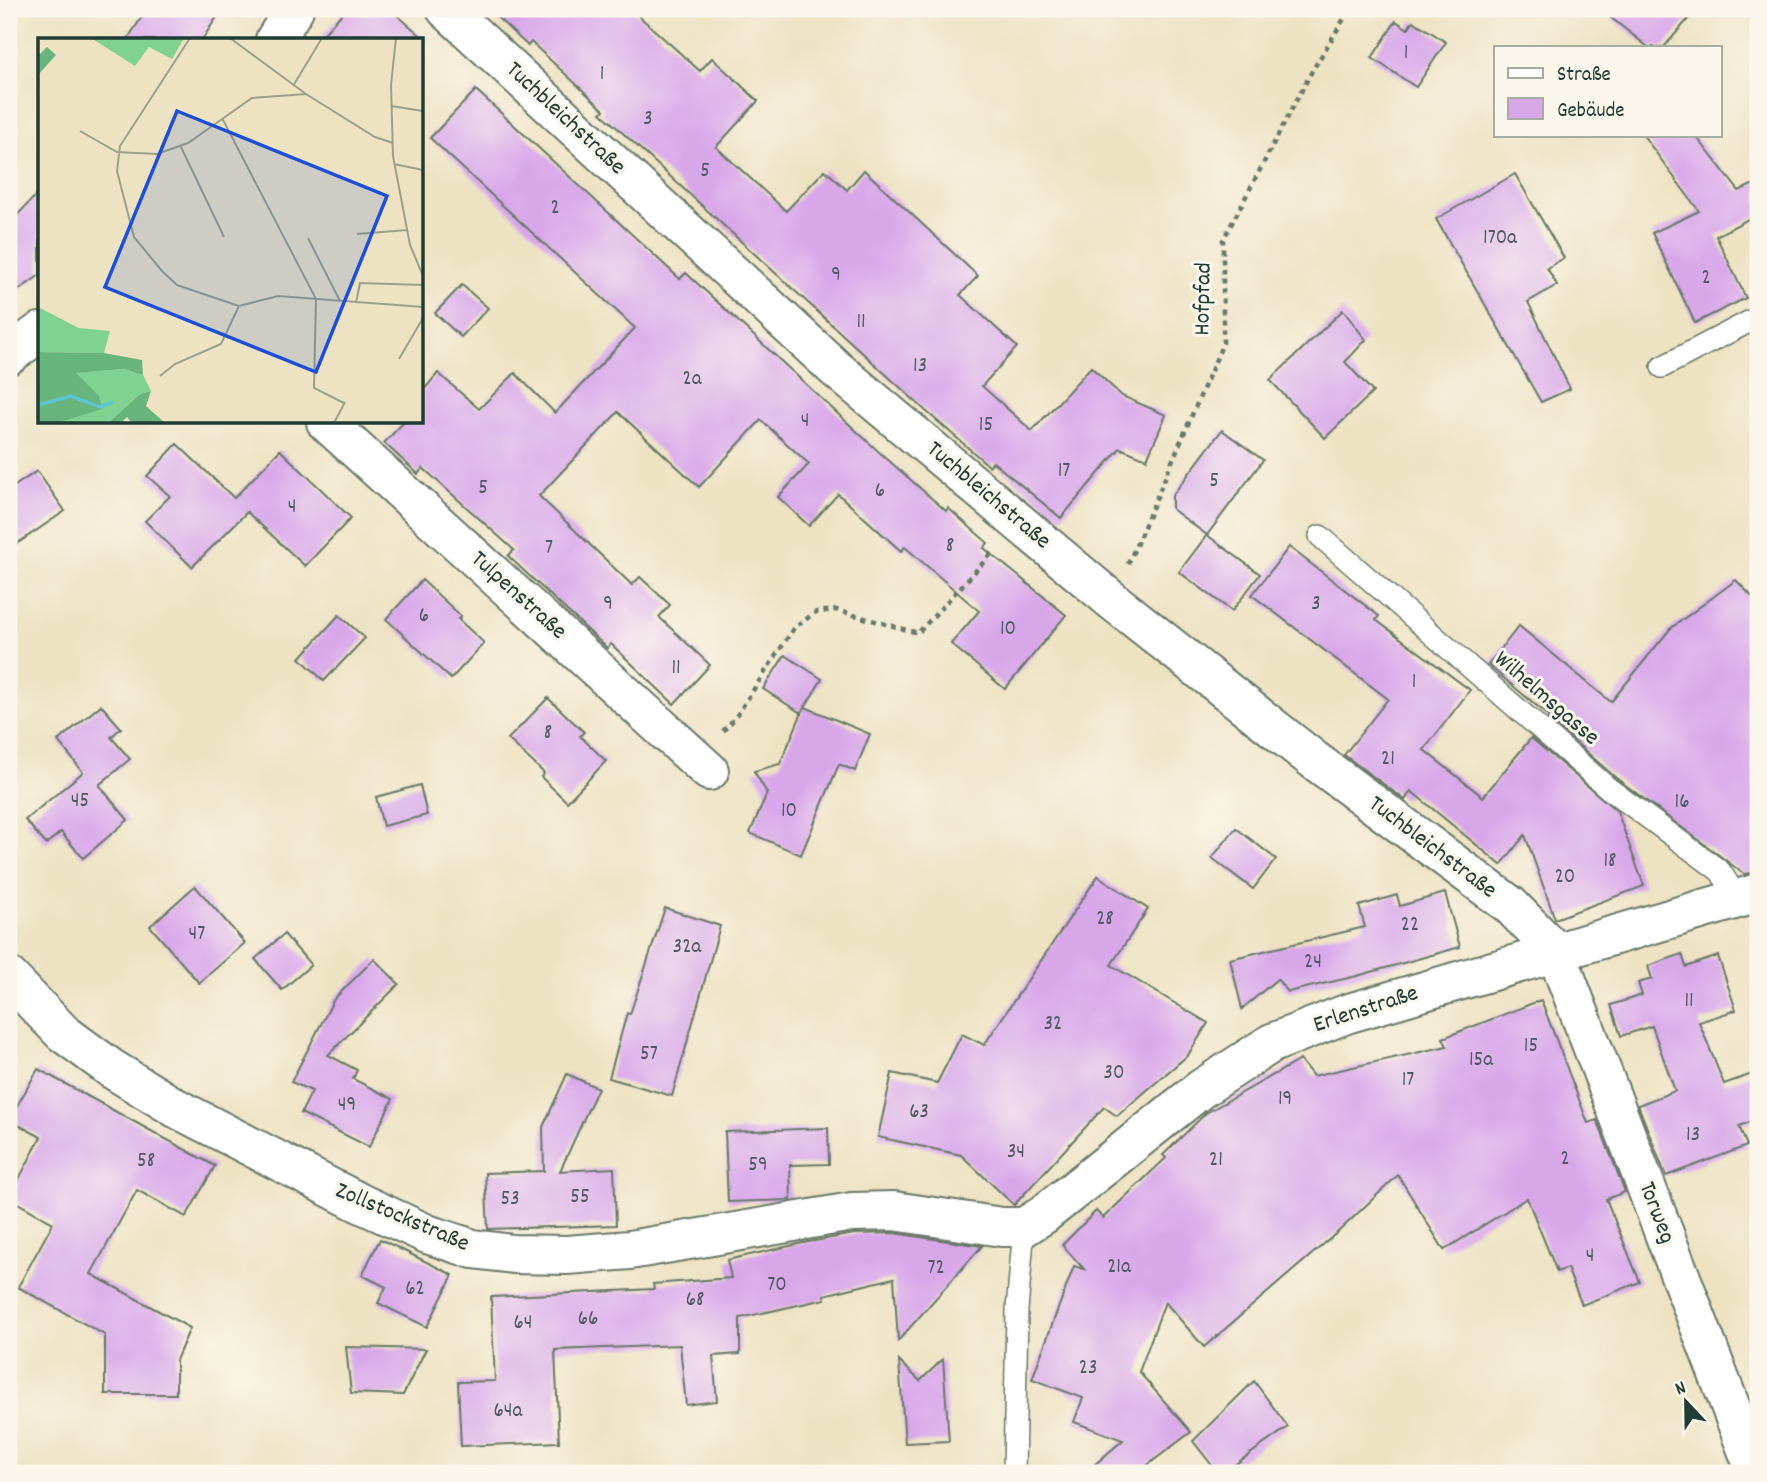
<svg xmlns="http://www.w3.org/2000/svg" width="1767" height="1482" font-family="Dekko,sans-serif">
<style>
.building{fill:#d8a7ea}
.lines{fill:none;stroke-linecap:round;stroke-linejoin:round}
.lane-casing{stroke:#677766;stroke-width:24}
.street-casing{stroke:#677766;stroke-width:42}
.path{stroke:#677766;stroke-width:4.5;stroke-dasharray:5 5;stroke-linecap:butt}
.lane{stroke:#fff;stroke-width:21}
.street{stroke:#fff;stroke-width:38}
.labels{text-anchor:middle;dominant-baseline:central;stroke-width:6;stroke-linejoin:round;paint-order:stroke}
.number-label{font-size:21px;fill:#4d5862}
.street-label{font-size:24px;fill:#1f3d34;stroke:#fbf7ec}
.inset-river{fill:none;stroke:#59c7cd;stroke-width:3.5}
.inset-road{fill:none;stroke:#9ba089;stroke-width:2}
.view{fill:#1d4ed8;fill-opacity:0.15;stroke:#1d4ed8;stroke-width:3.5}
.inset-edge{fill:none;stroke:#1f3d34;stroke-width:3.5}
</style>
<rect width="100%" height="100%" fill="#fbf7ec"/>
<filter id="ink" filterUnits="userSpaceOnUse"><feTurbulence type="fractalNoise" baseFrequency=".0143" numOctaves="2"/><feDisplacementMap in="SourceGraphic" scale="14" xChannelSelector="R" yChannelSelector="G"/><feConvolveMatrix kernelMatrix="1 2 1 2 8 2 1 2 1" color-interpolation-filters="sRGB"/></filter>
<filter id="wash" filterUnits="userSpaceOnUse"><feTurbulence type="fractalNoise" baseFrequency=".00686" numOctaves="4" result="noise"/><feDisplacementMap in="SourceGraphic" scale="28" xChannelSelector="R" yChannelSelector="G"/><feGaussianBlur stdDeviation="1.57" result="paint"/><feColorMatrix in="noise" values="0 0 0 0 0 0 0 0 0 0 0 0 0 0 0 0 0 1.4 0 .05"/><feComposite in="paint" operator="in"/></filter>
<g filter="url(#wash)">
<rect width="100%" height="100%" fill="#ede2c2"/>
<g id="blocks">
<g class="building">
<polygon points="147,9 222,9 202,40 127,40"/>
<polygon points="346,9 390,9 426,40 318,40"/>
<polygon points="488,9 631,9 700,71 712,58 758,101 716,147 786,211 825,170 847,190 864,170 978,276 960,295 1017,347 982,386 1032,431 1091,367 1122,396 1166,415 1147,459 1120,448 1061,518 993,462 989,466 927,412 601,113 604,110 531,42 528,46"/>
<polygon points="1600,9 1697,9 1664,47 1648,47"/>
<polygon points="1396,21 1408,29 1413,21 1446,42 1416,87 1372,58"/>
<polygon points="476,90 680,279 686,273 878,451 946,511 948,508 988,543 984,548 1066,615 1005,689 951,644 979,611 905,547 901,551 838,494 809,526 778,497 809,464 761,420 699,487 618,412 539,496 632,585 640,577 670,605 659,617 710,665 674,704 611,644 607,648 508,556 514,550 423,468 418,474 384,443 404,422 422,422 422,392 438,373 479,409 515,373 555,413 635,328 430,138"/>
<polygon points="1643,135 1695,135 1739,191 1758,182 1758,214 1716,236 1746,298 1695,323 1652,233 1699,211"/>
<polygon points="1515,174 1564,258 1547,268 1557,285 1528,302 1570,389 1541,402 1436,219"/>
<polygon points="40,191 40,275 9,297 9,224"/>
<polygon points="462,285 488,308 461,337 435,313"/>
<polygon points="1343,310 1366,340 1345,362 1373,392 1325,438 1270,380"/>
<polygon points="1222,430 1263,460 1207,535 1172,509 1172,496"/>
<polygon points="177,444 234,498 280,450 351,518 305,566 247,512 192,567 145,521 170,496 147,476"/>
<polygon points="37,471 65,511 9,549 9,490"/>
<polygon points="1207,535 1260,574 1232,611 1179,572"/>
<polygon points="1289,547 1379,616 1376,620 1470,690 1424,750 1483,797 1531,738 1617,811 1644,886 1555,919 1525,835 1501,865 1411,791 1405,800 1344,755 1388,699 1252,595"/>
<polygon points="422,580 461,616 458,619 484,643 451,679 386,619"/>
<polygon points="1736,580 1758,603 1758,872 1744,874 1616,778 1548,718 1549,716 1488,665 1519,626 1611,702 1670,629"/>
<polygon points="339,615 365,638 324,681 300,658"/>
<polygon points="785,655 822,679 805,707 870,734 855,771 839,764 801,855 750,833 767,793 754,771 780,764 804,708 801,713 763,689"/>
<polygon points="548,698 584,732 580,736 606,761 567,802 541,777 544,773 508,739"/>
<polygon points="101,705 121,728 111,737 130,759 99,785 128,820 83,858 61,832 46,844 25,820 83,772 58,741"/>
<polygon points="420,785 427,815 383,826 376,797"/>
<polygon points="1236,828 1276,859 1253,889 1212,858"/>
<polygon points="1098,876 1148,909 1111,965 1208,1023 1188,1055 1117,1116 1104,1107 1014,1205 961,1155 878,1137 892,1073 937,1083 962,1034 984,1045"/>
<polygon points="195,886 245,943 199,983 150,926"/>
<polygon points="1445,893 1460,947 1357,976 1288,992 1277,979 1242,1009 1230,959 1365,927 1359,906 1397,895 1400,906"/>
<polygon points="665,908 720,926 672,1096 609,1078 627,1013 630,1014"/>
<polygon points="284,934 311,965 282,990 255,959"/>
<polygon points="1682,954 1686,967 1718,956 1736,1010 1699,1022 1724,1084 1758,1072 1758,1119 1739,1126 1747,1146 1666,1176 1638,1105 1675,1091 1652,1026 1621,1036 1611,1005 1642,995 1638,983 1652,979 1648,966"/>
<polygon points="374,959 399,984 328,1055 357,1070 353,1079 393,1099 369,1147 301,1113 312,1091 291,1082 334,999"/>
<polygon points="1541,1000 1588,1123 1597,1120 1625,1192 1606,1199 1640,1282 1582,1305 1567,1268 1557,1272 1527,1198 1444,1250 1398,1175 1339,1231 1204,1347 1165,1302 1139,1372 1191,1432 1137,1473 1085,1473 1123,1440 1074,1422 1083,1398 1032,1379 1074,1266 1084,1269 1062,1245 1096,1211 1103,1218 1166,1158 1163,1155 1206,1113 1300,1060 1313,1076 1447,1046 1443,1038"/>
<polygon points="38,1069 215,1166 186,1217 137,1190 91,1274 190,1328 176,1360 176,1394 105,1394 105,1335 18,1287 53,1223 9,1198 41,1137 9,1120"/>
<polygon points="567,1074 598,1088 560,1171 614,1168 616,1225 488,1229 485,1173 544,1171 543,1127"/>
<polygon points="828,1128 829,1164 790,1165 791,1200 728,1202 725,1132"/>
<polygon points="893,1233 982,1246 898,1341 894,1278 824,1295 825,1299 740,1318 740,1354 713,1356 717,1401 686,1405 680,1345 555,1350 559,1442 461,1446 458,1382 495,1381 491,1297 654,1289 653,1284 731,1278 727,1260 803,1243 854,1234"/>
<polygon points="380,1239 453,1275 427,1327 378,1303 386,1287 362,1275"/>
<polygon points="346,1347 426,1349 403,1395 351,1393"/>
<polygon points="943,1359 949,1441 905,1443 899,1361 920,1381"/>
<polygon points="1254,1381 1288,1427 1223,1473 1218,1473 1193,1441"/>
</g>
</g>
</g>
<g filter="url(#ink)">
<use href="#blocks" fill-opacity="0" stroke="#677766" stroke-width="2"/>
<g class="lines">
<g class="lane-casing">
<g id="lane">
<polyline points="1662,367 1758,317"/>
<polyline points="1320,536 1608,788 1720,871 1738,899"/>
<polyline points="1014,1473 1017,1310 1024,1227"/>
</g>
</g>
<g class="street-casing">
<g id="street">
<polyline points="446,9 836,369 1109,598 1314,760 1510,905 1556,952 1756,1473"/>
<polyline points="275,40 294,9"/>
<polyline points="9,355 40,332"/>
<polyline points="326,422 709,771"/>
<polyline points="9,977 63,1033 112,1069 176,1108 360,1203 427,1234 473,1249 513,1254 567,1255 630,1250 852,1212 894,1211 1002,1227 1024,1227 1043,1215 1201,1089 1272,1043 1346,1014 1758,893"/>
</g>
</g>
<g class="path">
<polyline points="1128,564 1223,343 1223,240 1312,71 1350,9"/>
<polyline points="723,731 735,718 794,628 816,612 836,610 918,633 994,551"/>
</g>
<use href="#lane" class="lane"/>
<use href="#street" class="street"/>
</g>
</g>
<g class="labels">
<g class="number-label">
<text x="1406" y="54">1</text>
<text x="602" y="75">1</text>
<text x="648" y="120">3</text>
<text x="705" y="172">5</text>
<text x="555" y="209">2</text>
<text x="1500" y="239">170a</text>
<text x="836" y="276">9</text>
<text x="1706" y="279">2</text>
<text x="861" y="323">11</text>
<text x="920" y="367">13</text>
<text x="692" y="380">2a</text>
<text x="805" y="422">4</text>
<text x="986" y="426">15</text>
<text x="1064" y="472">17</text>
<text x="1214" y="482">5</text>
<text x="483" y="489">5</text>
<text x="880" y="492">6</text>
<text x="292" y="508">4</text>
<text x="950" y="547">8</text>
<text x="549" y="549">7</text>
<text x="608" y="605">9</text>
<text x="1316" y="605">3</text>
<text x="424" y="617">6</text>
<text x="1008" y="630">10</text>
<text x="676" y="669">11</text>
<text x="1414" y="683">1</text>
<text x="548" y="734">8</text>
<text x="1388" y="760">21</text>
<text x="80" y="802">45</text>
<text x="1682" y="803">16</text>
<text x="789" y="812">10</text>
<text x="1610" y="862">18</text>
<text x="1565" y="878">20</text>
<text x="1105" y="920">28</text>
<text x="1410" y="926">22</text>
<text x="197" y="935">47</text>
<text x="687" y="948">32a</text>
<text x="1313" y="963">24</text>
<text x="1689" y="1002">11</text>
<text x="1053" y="1025">32</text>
<text x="1531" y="1047">15</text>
<text x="649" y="1055">57</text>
<text x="1481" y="1061">15a</text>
<text x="1114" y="1074">30</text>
<text x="1408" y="1081">17</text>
<text x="1285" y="1100">19</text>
<text x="347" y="1106">49</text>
<text x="919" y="1113">63</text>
<text x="1693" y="1136">13</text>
<text x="1016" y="1153">34</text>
<text x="1565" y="1160">2</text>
<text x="1216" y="1161">21</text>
<text x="146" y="1162">58</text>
<text x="758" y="1166">59</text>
<text x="580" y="1198">55</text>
<text x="510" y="1200">53</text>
<text x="1590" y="1257">4</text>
<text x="1119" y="1268">21a</text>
<text x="936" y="1269">72</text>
<text x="777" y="1286">70</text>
<text x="415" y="1290">62</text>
<text x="695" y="1301">68</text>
<text x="588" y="1320">66</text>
<text x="523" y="1324">64</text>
<text x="1088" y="1369">23</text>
<text x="508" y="1412">64a</text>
</g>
<g class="street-label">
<text transform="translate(565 119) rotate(43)">Tuchbleichstraße</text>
<text transform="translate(1204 299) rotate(-89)">Hofpfad</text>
<text transform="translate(988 496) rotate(40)">Tuchbleichstraße</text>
<text transform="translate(518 596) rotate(42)">Tulpenstraße</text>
<text transform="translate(1546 699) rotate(41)">Wilhelmsgasse</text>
<text transform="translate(1432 848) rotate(37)">Tuchbleichstraße</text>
<text transform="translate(1366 1010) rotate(-18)">Erlenstraße</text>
<text transform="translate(1656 1213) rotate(69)">Torweg</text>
<text transform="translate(402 1218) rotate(23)">Zollstockstraße</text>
</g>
</g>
<g transform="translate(38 38)">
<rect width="385" height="385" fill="#ede2c2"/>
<path d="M 53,0 L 146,0 L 134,21 L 111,9 L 97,28 ZM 0,269 L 41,290 L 72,293 L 66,315 L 0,314 ZM 86,331 L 105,337 L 113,353 L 102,356 L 70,385 L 19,385 L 50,372 L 36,335 Z" fill="#80d293"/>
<path d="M 9,9 L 18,17 L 0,37 L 0,18 ZM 0,314 L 66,315 L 104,322 L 105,337 L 86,331 L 38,335 L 61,358 L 64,371 L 19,385 L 0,385 ZM 113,353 L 108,368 L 127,385 L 94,385 L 89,379 L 83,385 L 70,385 L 102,356 Z" fill="#68b47d"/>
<path class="inset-river" d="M 0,367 L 33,358 L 62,369 L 75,364"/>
<path class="inset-road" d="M 152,0 L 82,108 L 79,133 L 96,199 L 124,233 L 139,247 L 201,268M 192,0 L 268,56 L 337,99 L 355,105M 358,0 L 353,47 L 355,118 L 372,207 L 385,238M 255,48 L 284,0M 353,68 L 385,73M 184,80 L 278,261 L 276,350 L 306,365M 42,93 L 79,114 L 119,116 L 150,105 L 214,60 L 268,56M 143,109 L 186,199M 356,126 L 385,132M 319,196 L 369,192M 270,200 L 302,263M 318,265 L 322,245 L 385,247M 201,268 L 240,258 L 385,269M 361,321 L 385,280M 122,338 L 137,326 L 183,306 L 201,268M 296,385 L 307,364"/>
<path class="view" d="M 139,73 L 349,158 L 278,334 L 67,249 Z"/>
<rect width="385" height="385" class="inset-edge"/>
</g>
<rect width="1767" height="1482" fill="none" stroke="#fbf7ec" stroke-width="35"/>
<rect x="1494" y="46" width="228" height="91" fill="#fbf7ec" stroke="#a3ada2" stroke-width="2"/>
<rect x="1508" y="68" width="35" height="10" fill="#ffffff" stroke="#a3ada2" stroke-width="2"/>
<text x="1557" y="80" font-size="21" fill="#1f3d34">Straße</text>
<rect x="1508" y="98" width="35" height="21" fill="#d8a7ea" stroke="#a3ada2" stroke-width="2"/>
<text x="1557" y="116" font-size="21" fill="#1f3d34">Gebäude</text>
<g transform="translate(1686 1402) rotate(338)" stroke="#fbf7ec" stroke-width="5" paint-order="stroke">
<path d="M0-5L12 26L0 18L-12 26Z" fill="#1f3d34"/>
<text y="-10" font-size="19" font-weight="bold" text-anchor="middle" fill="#1f3d34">N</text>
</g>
</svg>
